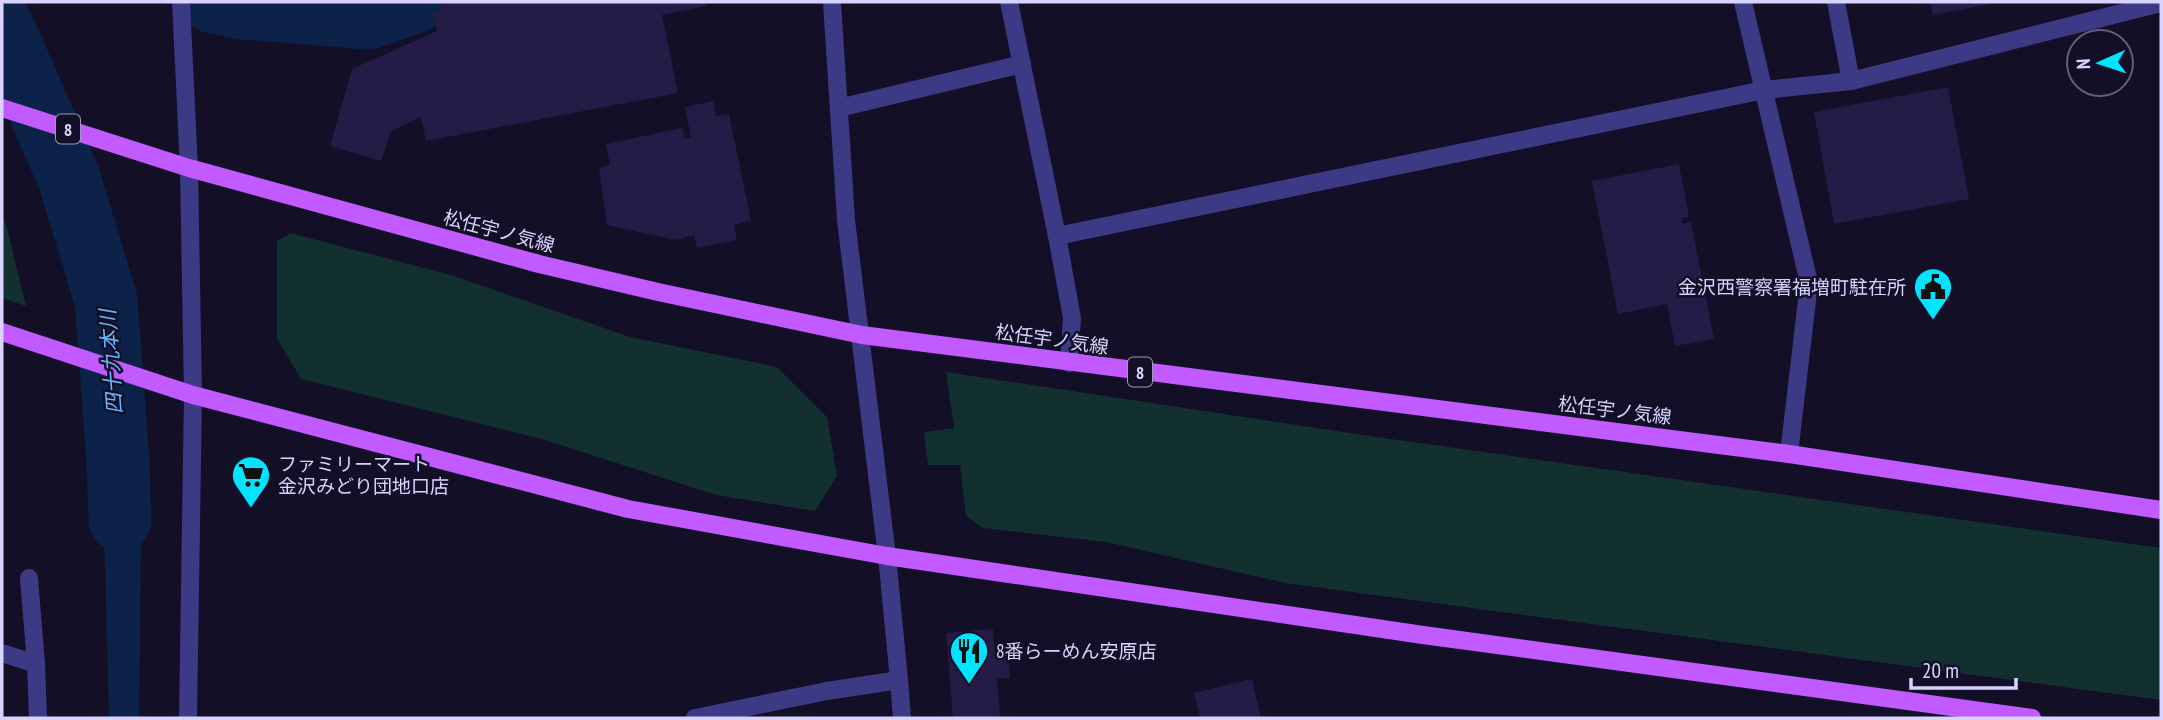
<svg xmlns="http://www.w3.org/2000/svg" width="2163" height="720" font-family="'PT Sans Narrow','Noto Sans JP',sans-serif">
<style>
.green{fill:#12302f}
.water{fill:#0c2248}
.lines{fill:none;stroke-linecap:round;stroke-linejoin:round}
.river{stroke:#0c2248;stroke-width:63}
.building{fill:#241b47}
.minor{stroke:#3d3a85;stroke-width:18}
.major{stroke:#c25bff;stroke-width:18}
.labels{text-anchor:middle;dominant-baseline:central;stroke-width:5;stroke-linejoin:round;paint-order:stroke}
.shield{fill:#130f26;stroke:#9e99be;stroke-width:2}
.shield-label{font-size:18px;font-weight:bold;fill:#d9d4ff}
.street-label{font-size:19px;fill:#d9d4ff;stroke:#130f26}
.poi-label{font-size:19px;fill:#d9d4ff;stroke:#130f26;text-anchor:start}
.water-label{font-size:21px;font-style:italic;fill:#62b6ff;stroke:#130f26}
</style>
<rect width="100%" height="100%" fill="#130f26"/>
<g class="green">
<polygon points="2,215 6,224 26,306 2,298"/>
<polygon points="290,233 451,275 630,337 777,367 827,417 837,476 815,511 716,495 545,440 301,379 277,338 277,241"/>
<polygon points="946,372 1363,435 2161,548 2161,700 1285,583 1106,542 983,528 966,516 960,465 928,465 924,432 954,428"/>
</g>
<g class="water">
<polygon points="2,2 8,2 34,47 17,63 2,49"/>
<polygon points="77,168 86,176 119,285 126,332 92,336 75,266 49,177"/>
<polygon points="101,418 142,460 139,718 109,718"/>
</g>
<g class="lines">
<g class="river">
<polyline points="213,2 242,8 369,18 415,2"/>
<polyline points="2,25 69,178 106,300 118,461 120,520"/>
</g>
</g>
<g class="building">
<polygon points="439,2 706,2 707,6 662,15 678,93 426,141 421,117 391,131 381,161 330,146 352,69 437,31 433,13 441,11"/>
<polygon points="1930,2 1991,2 1991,4 1933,15"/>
<polygon points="1948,87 1969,199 1834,224 1814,112"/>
<polygon points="713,101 716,116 729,114 751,221 734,225 737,240 697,248 694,235 675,240 607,225 599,168 610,165 606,144 682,128 685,139 691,138 685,107"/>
<polygon points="1679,164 1689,217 1681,218 1683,224 1691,222 1714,339 1675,346 1667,304 1618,314 1592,181"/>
<polygon points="993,629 995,656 1008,655 1010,678 997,679 1000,718 953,718 946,633"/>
<polygon points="1252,679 1261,718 1200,718 1194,693"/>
</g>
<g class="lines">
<g class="minor">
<polyline points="181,2 189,168 193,395 188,718"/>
<polyline points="1009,2 1057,236 1072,318 1069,363"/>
<polyline points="1743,2 1809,283 1789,454"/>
<polyline points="1836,2 1851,81"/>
<polyline points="839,108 1022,64"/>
<polyline points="1057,236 1764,90 1851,81 2161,3"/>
<polyline points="29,578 36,664"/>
<polyline points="2,653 36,664 38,718"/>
<polyline points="899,680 902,718"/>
<polyline points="695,718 827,691 899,680 887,556 846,220 832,2"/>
</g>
<g class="major">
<polyline points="2,108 189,168 539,264 658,292 862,335 1789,454 2161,510"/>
<polyline points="2,332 193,395 628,509 887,556 1423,635 2032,718"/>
</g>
</g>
<defs>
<g id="civic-pin" transform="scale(2.0125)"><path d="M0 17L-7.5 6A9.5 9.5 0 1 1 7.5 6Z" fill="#00e5ff" stroke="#130f26"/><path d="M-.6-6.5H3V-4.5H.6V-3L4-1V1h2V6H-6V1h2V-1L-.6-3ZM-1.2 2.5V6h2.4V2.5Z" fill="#111"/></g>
<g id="supermarket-pin" transform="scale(2.0125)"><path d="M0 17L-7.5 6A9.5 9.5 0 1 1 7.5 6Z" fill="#00e5ff" stroke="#130f26"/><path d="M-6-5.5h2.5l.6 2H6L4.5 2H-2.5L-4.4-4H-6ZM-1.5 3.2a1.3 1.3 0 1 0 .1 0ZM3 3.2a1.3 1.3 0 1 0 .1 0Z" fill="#111"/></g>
<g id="restaurant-pin" transform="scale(2.0125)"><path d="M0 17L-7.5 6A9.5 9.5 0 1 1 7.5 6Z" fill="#00e5ff" stroke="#130f26"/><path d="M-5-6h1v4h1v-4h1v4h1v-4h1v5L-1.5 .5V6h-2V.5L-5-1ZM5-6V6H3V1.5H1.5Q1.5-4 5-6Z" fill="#111"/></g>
</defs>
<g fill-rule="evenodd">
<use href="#civic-pin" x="1933" y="287"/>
<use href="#supermarket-pin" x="251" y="475"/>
<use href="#restaurant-pin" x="969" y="651"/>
</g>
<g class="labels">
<g class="shield">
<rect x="56" y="114.5" width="24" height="29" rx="5"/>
<rect x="1128" y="357.5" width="24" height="29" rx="5"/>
</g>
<g class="shield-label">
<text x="68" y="129">8</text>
<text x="1140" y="372">8</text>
</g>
<g class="street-label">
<text transform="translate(499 231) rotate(15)">松任宇ノ気線</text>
<text transform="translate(1052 339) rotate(8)">松任宇ノ気線</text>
<text transform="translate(1615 410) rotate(7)">松任宇ノ気線</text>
</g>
<g class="poi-label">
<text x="1906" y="287" text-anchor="end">金沢西警察署福増町駐在所</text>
<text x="278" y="464">ファミリーマート<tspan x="278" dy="22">金沢みどり団地口店</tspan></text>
<text x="996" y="651">8番らーめん安原店</text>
</g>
<g class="water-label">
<text transform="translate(111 362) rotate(-94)">四十九本川</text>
</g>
</g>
<rect width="2163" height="720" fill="none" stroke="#d9d4ff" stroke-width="7"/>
<g transform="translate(2100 63) rotate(267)"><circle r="33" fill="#130f26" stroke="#625e7d" stroke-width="2"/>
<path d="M0-5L12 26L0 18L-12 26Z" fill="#00e5ff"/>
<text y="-10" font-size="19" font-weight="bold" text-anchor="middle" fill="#d9d4ff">N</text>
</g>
<path d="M1911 678v10h105v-10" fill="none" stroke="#d9d4ff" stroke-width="3.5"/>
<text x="1922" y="678" font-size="21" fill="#d9d4ff" stroke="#130f26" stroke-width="5" paint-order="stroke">20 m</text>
</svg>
